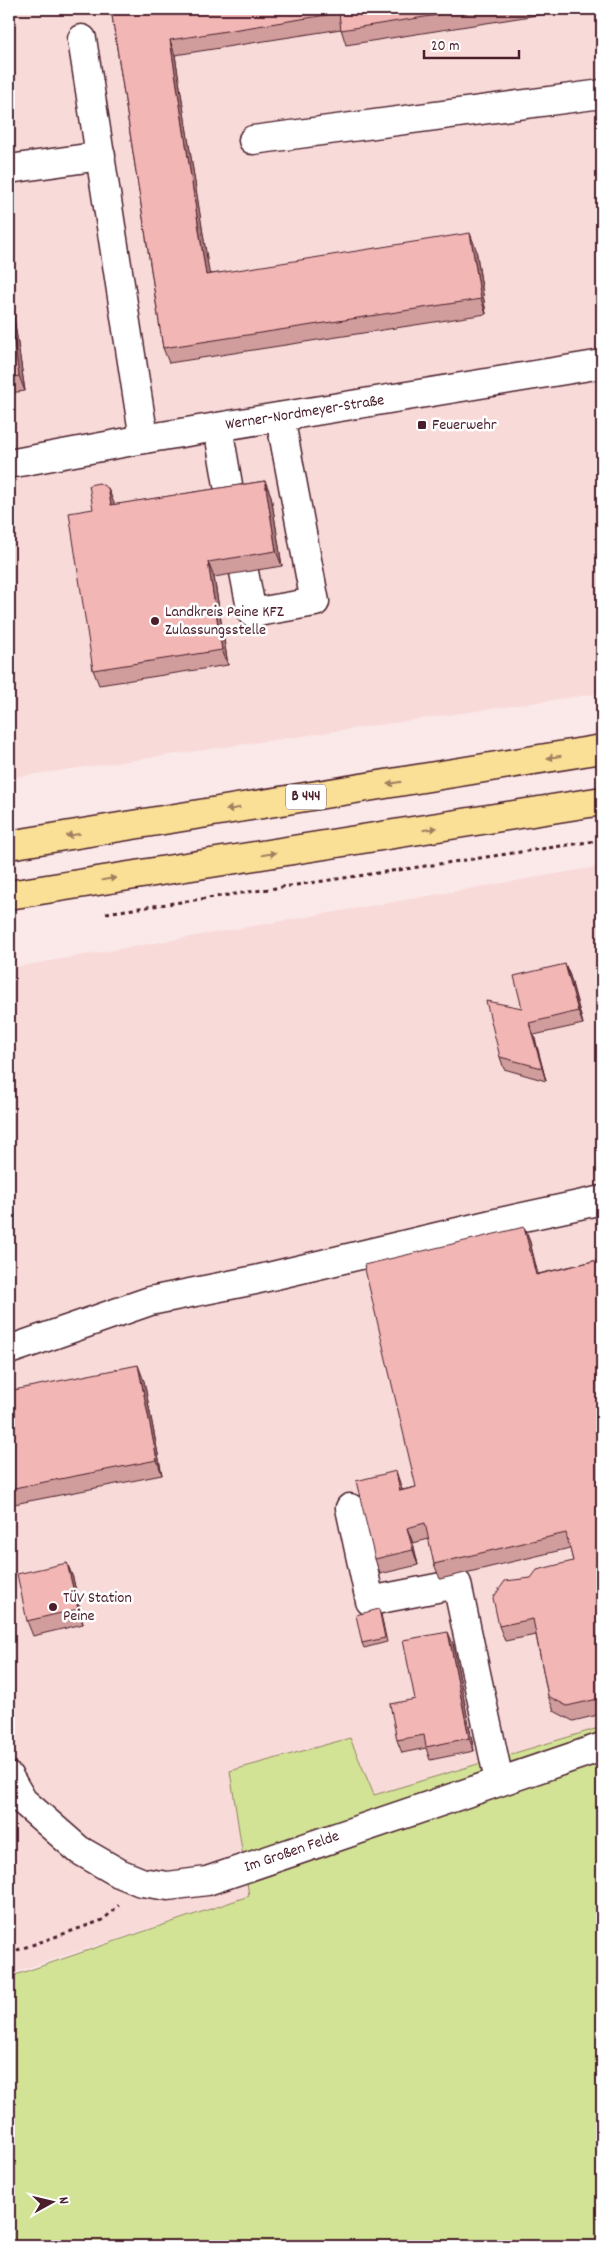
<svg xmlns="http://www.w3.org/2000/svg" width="611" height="2255" font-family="Dekko,sans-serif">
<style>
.built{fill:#f8dad9}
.green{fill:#d3e396;stroke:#8e8160}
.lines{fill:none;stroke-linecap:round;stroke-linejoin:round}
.minor-casing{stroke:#4a1f2b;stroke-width:31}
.highway-casing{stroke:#4a1f2b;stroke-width:31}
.path{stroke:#4a1f2b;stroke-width:3;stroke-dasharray:4 4;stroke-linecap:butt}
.minor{stroke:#fff;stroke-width:28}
.highway{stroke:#fadf96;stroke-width:28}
.wall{fill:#d09d9c;stroke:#4a1f2b}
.shaded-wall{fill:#a97f7f;stroke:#4a1f2b}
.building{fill:#f2b6b5;stroke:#4a1f2b}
.oneway{fill:#a27f60}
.poi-dot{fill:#4a1f2b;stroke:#fff;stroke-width:2}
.labels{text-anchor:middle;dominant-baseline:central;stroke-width:5;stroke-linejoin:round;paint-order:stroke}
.shield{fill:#fff;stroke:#80626b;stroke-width:1}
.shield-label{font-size:15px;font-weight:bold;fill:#4a1f2b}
.street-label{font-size:16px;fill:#4a1f2b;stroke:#fff}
.poi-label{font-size:16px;fill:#4a1f2b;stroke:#fff;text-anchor:start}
</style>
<rect width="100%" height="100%" fill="#fbe9e9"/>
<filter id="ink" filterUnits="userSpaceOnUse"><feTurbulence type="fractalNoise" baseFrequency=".02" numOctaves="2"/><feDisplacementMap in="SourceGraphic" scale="10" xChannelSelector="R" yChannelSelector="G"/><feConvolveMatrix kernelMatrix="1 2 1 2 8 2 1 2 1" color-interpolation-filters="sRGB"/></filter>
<g filter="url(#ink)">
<g class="built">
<polygon points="9,9 602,9 602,693 9,778"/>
<polygon points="602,866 602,1727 374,1795 230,1772 249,1896 9,1974 9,968"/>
</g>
<polygon class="green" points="602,1727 602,2246 9,2246 9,1977 249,1896 230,1771 350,1738 374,1795"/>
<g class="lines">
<g class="minor-casing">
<g id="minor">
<polyline points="82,39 144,439"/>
<polyline points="253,140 602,94"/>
<polyline points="9,169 101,156"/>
<polyline points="218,427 231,502"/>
<polyline points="9,464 144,439 602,364"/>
<polyline points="244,572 252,613 315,602 280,417"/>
<polyline points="9,1350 150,1301 255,1280 491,1224 602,1200"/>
<polyline points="350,1508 370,1601 457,1584 499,1781"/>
<polyline points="9,1777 23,1801 79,1850 119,1873 141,1882 168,1886 207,1881 602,1747"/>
</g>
</g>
<g class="highway-casing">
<g id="highway">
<polyline points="9,845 602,749"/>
<polyline points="9,895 602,801"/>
</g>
</g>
<g class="path">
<polyline points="106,913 602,840"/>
<polyline points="9,1953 103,1920 119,1905"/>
</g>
<use href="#minor" class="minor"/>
<use href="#highway" class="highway"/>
</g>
<g class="wall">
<polygon points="111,9 549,9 550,13 346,45 341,29 175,55 209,274 476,249 486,314 169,363 163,348"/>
<polygon points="9,284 25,391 9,393"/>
<polygon points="265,481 271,496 282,566 214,577 228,665 99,685 93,670 108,488 114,505"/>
<polygon points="565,964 570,976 583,1024 534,1035 546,1081 504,1069 500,1057 522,1008"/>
<polygon points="524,1227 530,1242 538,1274 602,1259 602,1714 573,1721 554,1711 548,1696 536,1635 505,1641 499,1626 531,1578 573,1561 570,1548 440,1579 434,1564 429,1539 413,1543 418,1565 380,1574 375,1559 401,1486 402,1490 416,1487"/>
<polygon points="144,1381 162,1475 9,1505 9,1391"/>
<polygon points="67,1563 73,1578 83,1624 33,1636 27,1621"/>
<polygon points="381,1614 387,1642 364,1648 362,1643"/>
<polygon points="453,1644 474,1751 430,1760 426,1748 402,1753 397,1740 415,1699"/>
</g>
<g class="shaded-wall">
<polygon points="170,40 175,55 212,290 206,275"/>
<polygon points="470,233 476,249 486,314 481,299"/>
<polygon points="9,284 25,391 19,376 9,305"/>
<polygon points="265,481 271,496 282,566 276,551"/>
<polygon points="108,488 114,503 116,520 111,505"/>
<polygon points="208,562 214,577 228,665 222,650"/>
<polygon points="565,964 570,976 583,1024 578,1011"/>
<polygon points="529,1023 534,1035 546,1081 542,1068"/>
<polygon points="524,1227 530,1242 541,1290 536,1275"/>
<polygon points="138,1365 144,1381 162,1475 157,1460"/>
<polygon points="396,1471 401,1486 406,1506 400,1491"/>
<polygon points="407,1528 413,1543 418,1565 413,1550"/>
<polygon points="67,1563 73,1578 83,1624 78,1609"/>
<polygon points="448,1632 453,1644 474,1751 469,1738"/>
</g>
<g class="building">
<polygon points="111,9 476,9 341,30 339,13 170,40 206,275 470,233 481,299 163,348"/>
<polygon points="9,305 19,376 9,378"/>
<polygon points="265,481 276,551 208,562 222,650 93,670 69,513 93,509 89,485 99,483 108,488 111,505"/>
<polygon points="565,964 578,1011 529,1023 542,1068 500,1057 486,1001 522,1008 514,976"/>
<polygon points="524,1227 536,1275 602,1259 602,1698 567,1706 548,1696 533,1619 499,1626 493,1598 505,1581 531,1578 537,1570 573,1561 566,1533 434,1564 425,1523 407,1528 413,1550 375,1559 356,1481 396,1471 400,1491 416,1487 364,1265"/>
<polygon points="138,1365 157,1460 9,1489 9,1391"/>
<polygon points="67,1563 78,1609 27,1621 17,1574"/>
<polygon points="379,1609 385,1638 362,1643 356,1615"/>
<polygon points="448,1632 469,1738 426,1747 424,1735 397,1740 390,1704 415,1699 403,1640"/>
</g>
<defs><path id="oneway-solid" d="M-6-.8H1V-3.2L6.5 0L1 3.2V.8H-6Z" transform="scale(1.25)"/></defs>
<g class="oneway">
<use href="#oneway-solid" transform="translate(554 757) rotate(171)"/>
<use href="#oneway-solid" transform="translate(394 783) rotate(171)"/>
<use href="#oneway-solid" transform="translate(233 809) rotate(171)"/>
<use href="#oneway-solid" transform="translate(430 829) rotate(-9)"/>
<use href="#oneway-solid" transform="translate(73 835) rotate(171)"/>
<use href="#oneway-solid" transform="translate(269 854) rotate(-9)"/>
<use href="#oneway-solid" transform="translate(109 879) rotate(-9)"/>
</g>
</g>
<g class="poi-dot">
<rect x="417" y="420" width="10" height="10" rx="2.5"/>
<circle cx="155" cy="621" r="5"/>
<circle cx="53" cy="1607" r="5"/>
</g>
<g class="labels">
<rect class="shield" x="286" y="784.5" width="40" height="25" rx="4"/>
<g class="shield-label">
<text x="306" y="797">B 444</text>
</g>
<g class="street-label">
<text transform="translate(305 413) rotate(-9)">Werner-Nordmeyer-Straße</text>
<text transform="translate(292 1852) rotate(-19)">Im Großen Felde</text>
</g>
<g class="poi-label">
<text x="432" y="425">Feuerwehr</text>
<text x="165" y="612">Landkreis Peine KFZ<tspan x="165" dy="18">Zulassungsstelle</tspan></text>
<text x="63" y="1598">TÜV Station<tspan x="63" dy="18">Peine</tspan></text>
</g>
</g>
<rect width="611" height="2255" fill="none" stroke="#fff" stroke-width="30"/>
<rect x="15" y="15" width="581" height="2225" fill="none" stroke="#4a1f2b" stroke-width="2" filter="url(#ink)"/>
<g transform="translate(52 2202) rotate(82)" stroke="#ffffff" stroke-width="4" paint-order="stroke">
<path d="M0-4L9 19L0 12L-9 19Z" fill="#4a1f2b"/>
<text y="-8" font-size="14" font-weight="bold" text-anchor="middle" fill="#4a1f2b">N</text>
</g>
<path d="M424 50v8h95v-8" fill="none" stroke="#4a1f2b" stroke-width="2.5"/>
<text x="431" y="50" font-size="15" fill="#4a1f2b" stroke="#ffffff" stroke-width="4" paint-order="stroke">20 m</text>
</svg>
